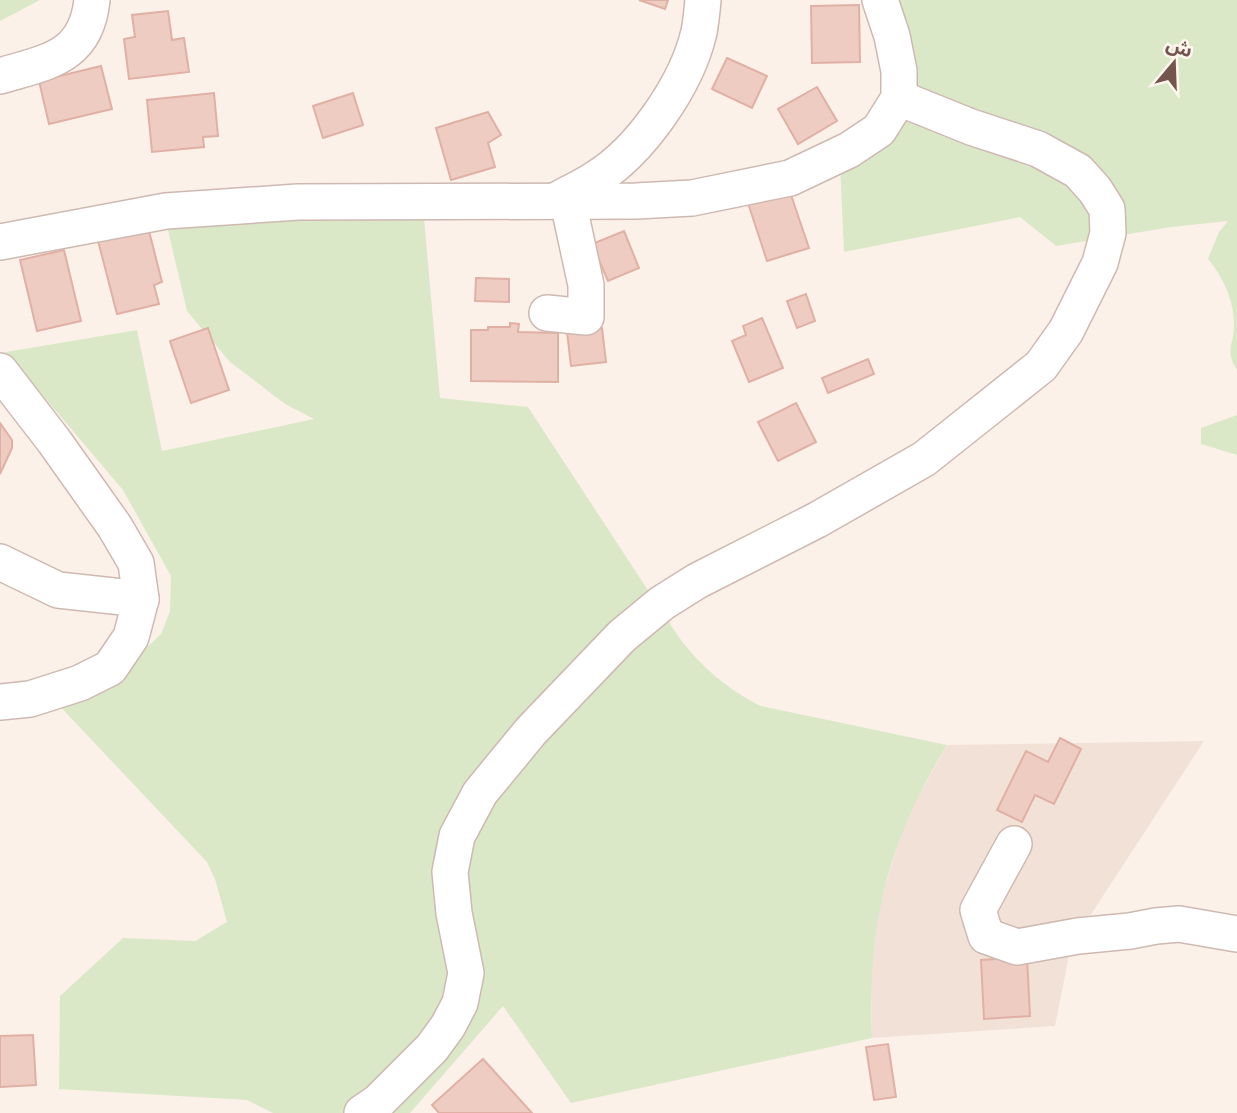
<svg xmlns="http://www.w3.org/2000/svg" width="1237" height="1113" font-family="'PT Sans Narrow','Noto Sans Arabic',sans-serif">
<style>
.residential{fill:#f2e1d7}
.green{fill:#dae8c8}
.building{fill:#eeccc2;stroke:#e0b0a4;stroke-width:2}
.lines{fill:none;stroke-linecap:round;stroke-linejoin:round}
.minor-casing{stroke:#ceb9b2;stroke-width:38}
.minor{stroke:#fff;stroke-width:35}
</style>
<rect width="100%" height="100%" fill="#fbf1e9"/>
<polygon class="residential" points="1204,741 1071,945 1055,1026 872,1038 871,969 881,900 901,835 914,804 947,745"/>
<g class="green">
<polygon points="0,0 40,0 0,21"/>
<path d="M 877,0 L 1237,0 L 1237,370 C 1225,351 1233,346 1234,327 C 1235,302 1223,277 1208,259 L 1219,232 L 1228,221 L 1171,227 L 1056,246 L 1020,217 L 844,252 L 840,164 L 900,103 Z"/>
<path d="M 422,196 L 440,398 L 528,407 L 678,636 C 701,667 727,689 761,706 L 947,745 C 888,841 867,925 872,1038 L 571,1103 L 503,1006 L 410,1113 L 273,1113 L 247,1100 L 59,1089 L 60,996 L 123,938 L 195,941 L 227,922 L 215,879 L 207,862 L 53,699 L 113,680 L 161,634 L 170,611 L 171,576 L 123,490 L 6,352 L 137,330 L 162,451 L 314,419 L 285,404 L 230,362 L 187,311 L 166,222 Z"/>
<polygon points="1237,415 1237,455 1201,444 1201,428"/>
</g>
<g class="building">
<polygon points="639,0 668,0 665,9"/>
<polygon points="859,5 860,62 812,63 811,6"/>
<polygon points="168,11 172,40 184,38 189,72 129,79 124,39 135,37 132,15"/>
<polygon points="727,58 767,76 752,108 712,89"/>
<polygon points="101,66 112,109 49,124 39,81"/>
<polygon points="817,87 837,121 798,144 778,109"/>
<polygon points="214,93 218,136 203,137 204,147 152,152 147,100"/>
<polygon points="353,93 363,125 323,138 313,106"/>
<polygon points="488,112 501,135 488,143 495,167 451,180 436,128"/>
<polygon points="789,189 809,248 767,261 748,203"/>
<polygon points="149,231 162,282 154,285 159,304 117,314 96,233"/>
<polygon points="624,231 639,268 608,281 592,244"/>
<polygon points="64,250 81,321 37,331 20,260"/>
<polygon points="476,278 509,279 509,302 475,301"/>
<polygon points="806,294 815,321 797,328 787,301"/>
<polygon points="762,318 783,368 749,382 732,341 746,335 743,326"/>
<polygon points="510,323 519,324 518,332 558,333 558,382 471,381 471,330 488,330 488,327 510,327"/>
<polygon points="208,328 229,390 191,403 170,341"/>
<polygon points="602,328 606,362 571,366 567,332"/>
<polygon points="868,359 874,374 828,393 822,378"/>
<polygon points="796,403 816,442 778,461 758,422"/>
<polygon points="0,423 12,440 12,448 0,474"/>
<polygon points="1060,738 1081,749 1054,804 1035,795 1022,822 997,810 1026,751 1048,762"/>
<polygon points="1027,957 1030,1016 984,1019 981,960"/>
<polygon points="33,1035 36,1085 0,1087 0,1036"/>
<polygon points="888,1044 896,1097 874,1100 866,1047"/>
<polygon points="483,1059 532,1113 439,1113 432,1105"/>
</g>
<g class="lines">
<g class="minor-casing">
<g id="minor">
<path d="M 0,76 C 47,62 86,58 92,0"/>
<path d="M 557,200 C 569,193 583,187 595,179 C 641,151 687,84 699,32 C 701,22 702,11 703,0"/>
<polyline points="0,242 166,211 298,202 636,201 692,198 790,178 849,150 879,130 899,98 899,71 892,36 880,0"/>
<polyline points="547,313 586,317 586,285 568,202"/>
<polyline points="0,371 54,441 115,527 136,563 141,599 131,637 110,668 80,683 30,699 0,702"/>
<polyline points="0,562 58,590 141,599"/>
<polyline points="1014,844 978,910 986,936 1017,947 1078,936 1130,931 1156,926 1179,924 1237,934"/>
<polyline points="362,1113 378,1102 432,1048 448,1026 460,1003 466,973 454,913 450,872 457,836 480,793 531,731 622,636 662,603 697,581 817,520 924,459 1041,366 1066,331 1100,263 1108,233 1107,209 1095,190 1078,171 1038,149 971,127 899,98"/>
</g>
</g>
<use href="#minor" class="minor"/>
</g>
<g transform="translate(1174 63) rotate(19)" stroke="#fef5ef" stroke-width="5" paint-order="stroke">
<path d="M0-5L12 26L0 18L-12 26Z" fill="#73554e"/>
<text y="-10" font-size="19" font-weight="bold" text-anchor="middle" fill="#73554e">ش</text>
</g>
</svg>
